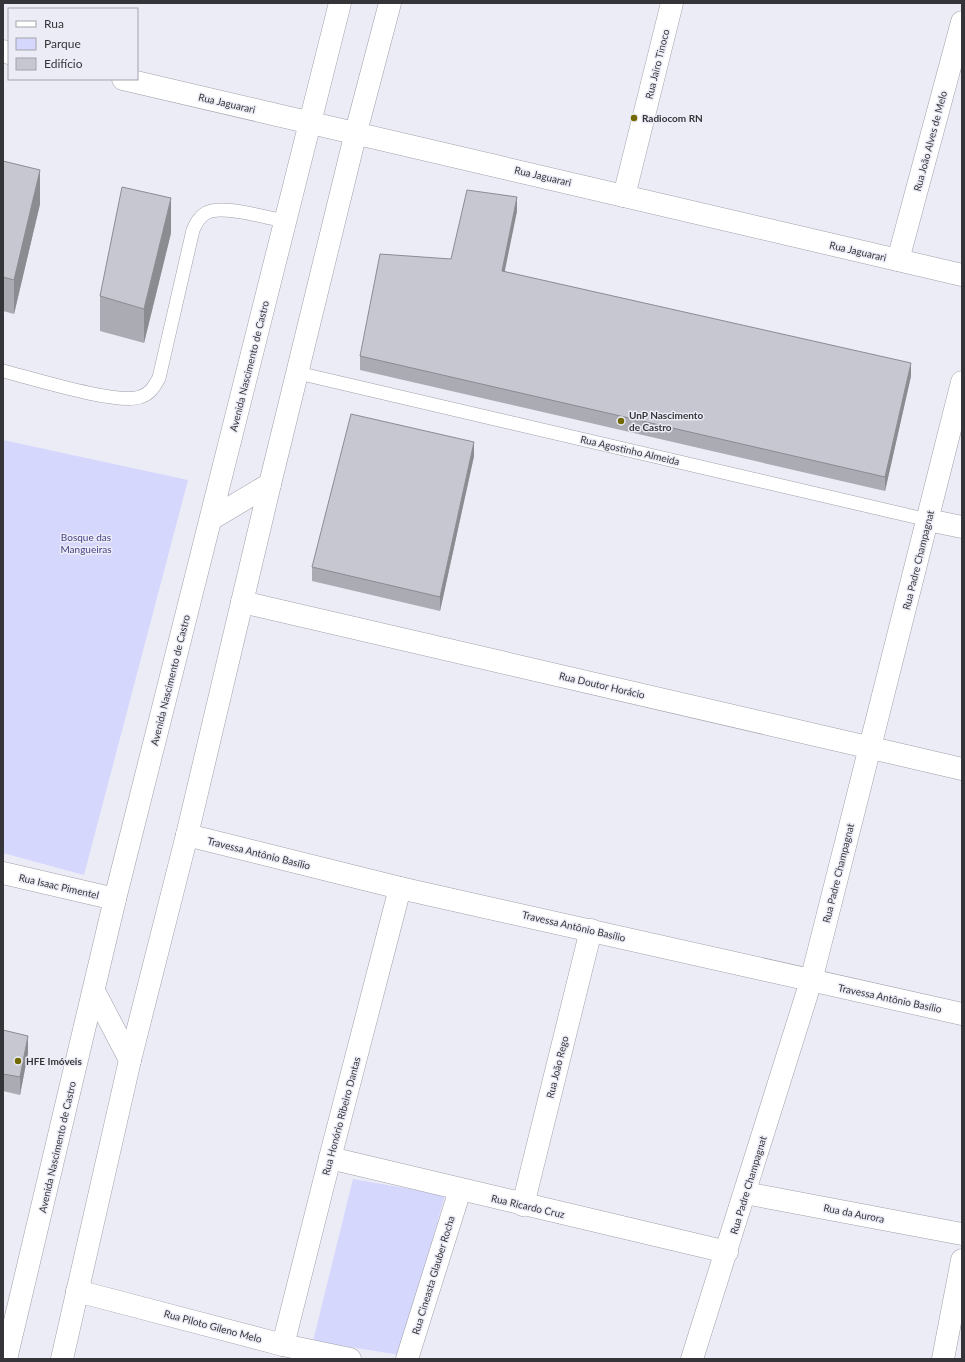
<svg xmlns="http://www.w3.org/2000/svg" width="965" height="1362" font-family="Lato,sans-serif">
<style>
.green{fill:#d6d7fd}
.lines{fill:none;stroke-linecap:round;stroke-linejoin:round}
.lane-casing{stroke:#9fa0a9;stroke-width:14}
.street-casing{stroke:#9fa0a9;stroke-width:23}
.secondary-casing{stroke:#9fa0a9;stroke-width:23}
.lane{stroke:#fff;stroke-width:13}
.street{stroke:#fff;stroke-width:22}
.secondary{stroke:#fff;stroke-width:22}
.wall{fill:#ababb4}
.shaded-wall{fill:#8b8b92}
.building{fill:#c7c7d1;stroke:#8b8b92}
.poi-dot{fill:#726900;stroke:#ececf7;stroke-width:1.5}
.labels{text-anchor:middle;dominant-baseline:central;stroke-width:3;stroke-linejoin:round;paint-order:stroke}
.street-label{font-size:10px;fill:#353539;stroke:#ececf7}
.poi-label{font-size:10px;font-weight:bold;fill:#353539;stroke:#ececf7;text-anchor:start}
.park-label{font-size:10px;fill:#464185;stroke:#ececf7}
</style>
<rect width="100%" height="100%" fill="#ececf7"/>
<g class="green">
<polygon points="3,440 188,480 84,875 3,853"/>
<polygon points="353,1179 445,1195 400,1355 313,1341"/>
</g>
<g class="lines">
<g class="lane-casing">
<g id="lane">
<path d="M 3,371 C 31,378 117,405 140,397 C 150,394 154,387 159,378 L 193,230 C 196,223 199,217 206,213 C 222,204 266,218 285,221"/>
<polyline points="298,373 928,520"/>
</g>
</g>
<g class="street-casing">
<g id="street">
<polyline points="624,196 672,3"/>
<polyline points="898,260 962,22"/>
<polyline points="928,520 962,527"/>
<polyline points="242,602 962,769"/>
<polyline points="187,835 400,888 962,1014"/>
<polyline points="3,873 115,899"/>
<polyline points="330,1158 727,1252"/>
<polyline points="745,1193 962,1234"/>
<polyline points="523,1205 591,930"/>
<polyline points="77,1291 283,1345 350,1359"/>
<polyline points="283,1345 330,1158 400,888"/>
<polyline points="407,1359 460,1190"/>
<polyline points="692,1359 811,981 962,382"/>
<polyline points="943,1359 962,1260"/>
</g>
</g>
<g class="secondary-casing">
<g id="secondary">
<polyline points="3,51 9,53"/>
<polyline points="123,79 962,275"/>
<polyline points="211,519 270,484"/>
<polyline points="94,991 130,1060"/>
<polyline points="6,1359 115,899 340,3"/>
<polyline points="62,1359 130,1060 187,835 270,484 356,132 390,3"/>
</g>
</g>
<use href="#lane" class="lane"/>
<use href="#street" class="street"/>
<use href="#secondary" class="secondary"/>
</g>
<g class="wall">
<polygon points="3,161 40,204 14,314 3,311"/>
<polygon points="517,211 504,271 911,376 885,491 360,370 360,356 451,259"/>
<polygon points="171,233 144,343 100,331 100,296"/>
<polygon points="474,456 440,611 312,581 312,567"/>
<polygon points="3,1030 28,1053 20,1095 3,1091"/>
</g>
<g class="shaded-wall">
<polygon points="40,170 40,204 14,314 14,280"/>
<polygon points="517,197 517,211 502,285 502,271"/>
<polygon points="171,198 171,233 144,343 144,309"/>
<polygon points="911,363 911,376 885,491 885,477"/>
<polygon points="474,442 474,456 440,611 440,597"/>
<polygon points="28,1036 28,1053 20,1095 20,1077"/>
</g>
<g class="building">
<polygon points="3,161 40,170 14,280 3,277"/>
<polygon points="122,187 171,198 144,309 100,296"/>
<polygon points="467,190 517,197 502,271 911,363 885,477 360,356 380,254 451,259"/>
<polygon points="351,414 474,442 440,597 312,567"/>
<polygon points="3,1030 28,1036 20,1077 3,1074"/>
</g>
<g class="poi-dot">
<circle cx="634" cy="118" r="4"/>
<circle cx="621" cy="421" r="4"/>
<circle cx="18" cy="1061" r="4"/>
</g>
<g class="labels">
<g class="street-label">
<text transform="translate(657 64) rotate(-76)">Rua Jairo Tinoco</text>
<text transform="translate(227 103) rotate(13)">Rua Jaguarari</text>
<text transform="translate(930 141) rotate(-75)">Rua João Alves de Melo</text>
<text transform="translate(543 176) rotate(13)">Rua Jaguarari</text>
<text transform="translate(858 251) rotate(13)">Rua Jaguarari</text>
<text transform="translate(249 366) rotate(-76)">Avenida Nascimento de Castro</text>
<text transform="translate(630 450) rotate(13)">Rua Agostinho Almeida</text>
<text transform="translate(918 560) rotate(-76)">Rua Padre Champagnat</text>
<text transform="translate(170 680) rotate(-76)">Avenida Nascimento de Castro</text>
<text transform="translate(602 685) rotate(13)">Rua Doutor Horácio</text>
<text transform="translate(259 853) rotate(14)">Travessa Antônio Basílio</text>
<text transform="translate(838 873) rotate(-76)">Rua Padre Champagnat</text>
<text transform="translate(59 886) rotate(13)">Rua Isaac Pimentel</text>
<text transform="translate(574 926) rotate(13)">Travessa Antônio Basílio</text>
<text transform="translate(890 998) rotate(12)">Travessa Antônio Basílio</text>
<text transform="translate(557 1067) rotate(-76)">Rua João Rego</text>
<text transform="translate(341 1116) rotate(-75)">Rua Honório Ribeiro Dantas</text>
<text transform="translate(57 1147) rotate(-77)">Avenida Nascimento de Castro</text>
<text transform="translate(748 1185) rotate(-73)">Rua Padre Champagnat</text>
<text transform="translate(528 1206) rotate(13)">Rua Ricardo Cruz</text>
<text transform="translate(854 1213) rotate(11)">Rua da Aurora</text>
<text transform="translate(433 1275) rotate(-73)">Rua Cineasta Glauber Rocha</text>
<text transform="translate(213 1326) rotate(15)">Rua Piloto Gileno Melo</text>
</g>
<g class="poi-label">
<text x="642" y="118">Radiocom RN</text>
<text x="629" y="415">UnP Nascimento<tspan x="629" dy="12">de Castro</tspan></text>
<text x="26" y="1061">HFE Imóveis</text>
</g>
<g class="park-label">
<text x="86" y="537">Bosque das<tspan x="86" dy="12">Mangueiras</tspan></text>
</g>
</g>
<rect width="965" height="1362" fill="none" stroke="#353539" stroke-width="8"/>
<rect x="8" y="8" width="130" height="72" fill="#ececf7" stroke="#a3a3ab"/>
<rect x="16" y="21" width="20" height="6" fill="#ffffff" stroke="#a3a3ab"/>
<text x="44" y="28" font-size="12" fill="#353539">Rua</text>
<rect x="16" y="38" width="20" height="12" fill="#d6d7fd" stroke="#a3a3ab"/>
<text x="44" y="48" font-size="12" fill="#353539">Parque</text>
<rect x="16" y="58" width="20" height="12" fill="#c7c7d1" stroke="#a3a3ab"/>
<text x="44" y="68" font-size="12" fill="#353539">Edifício</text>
</svg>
